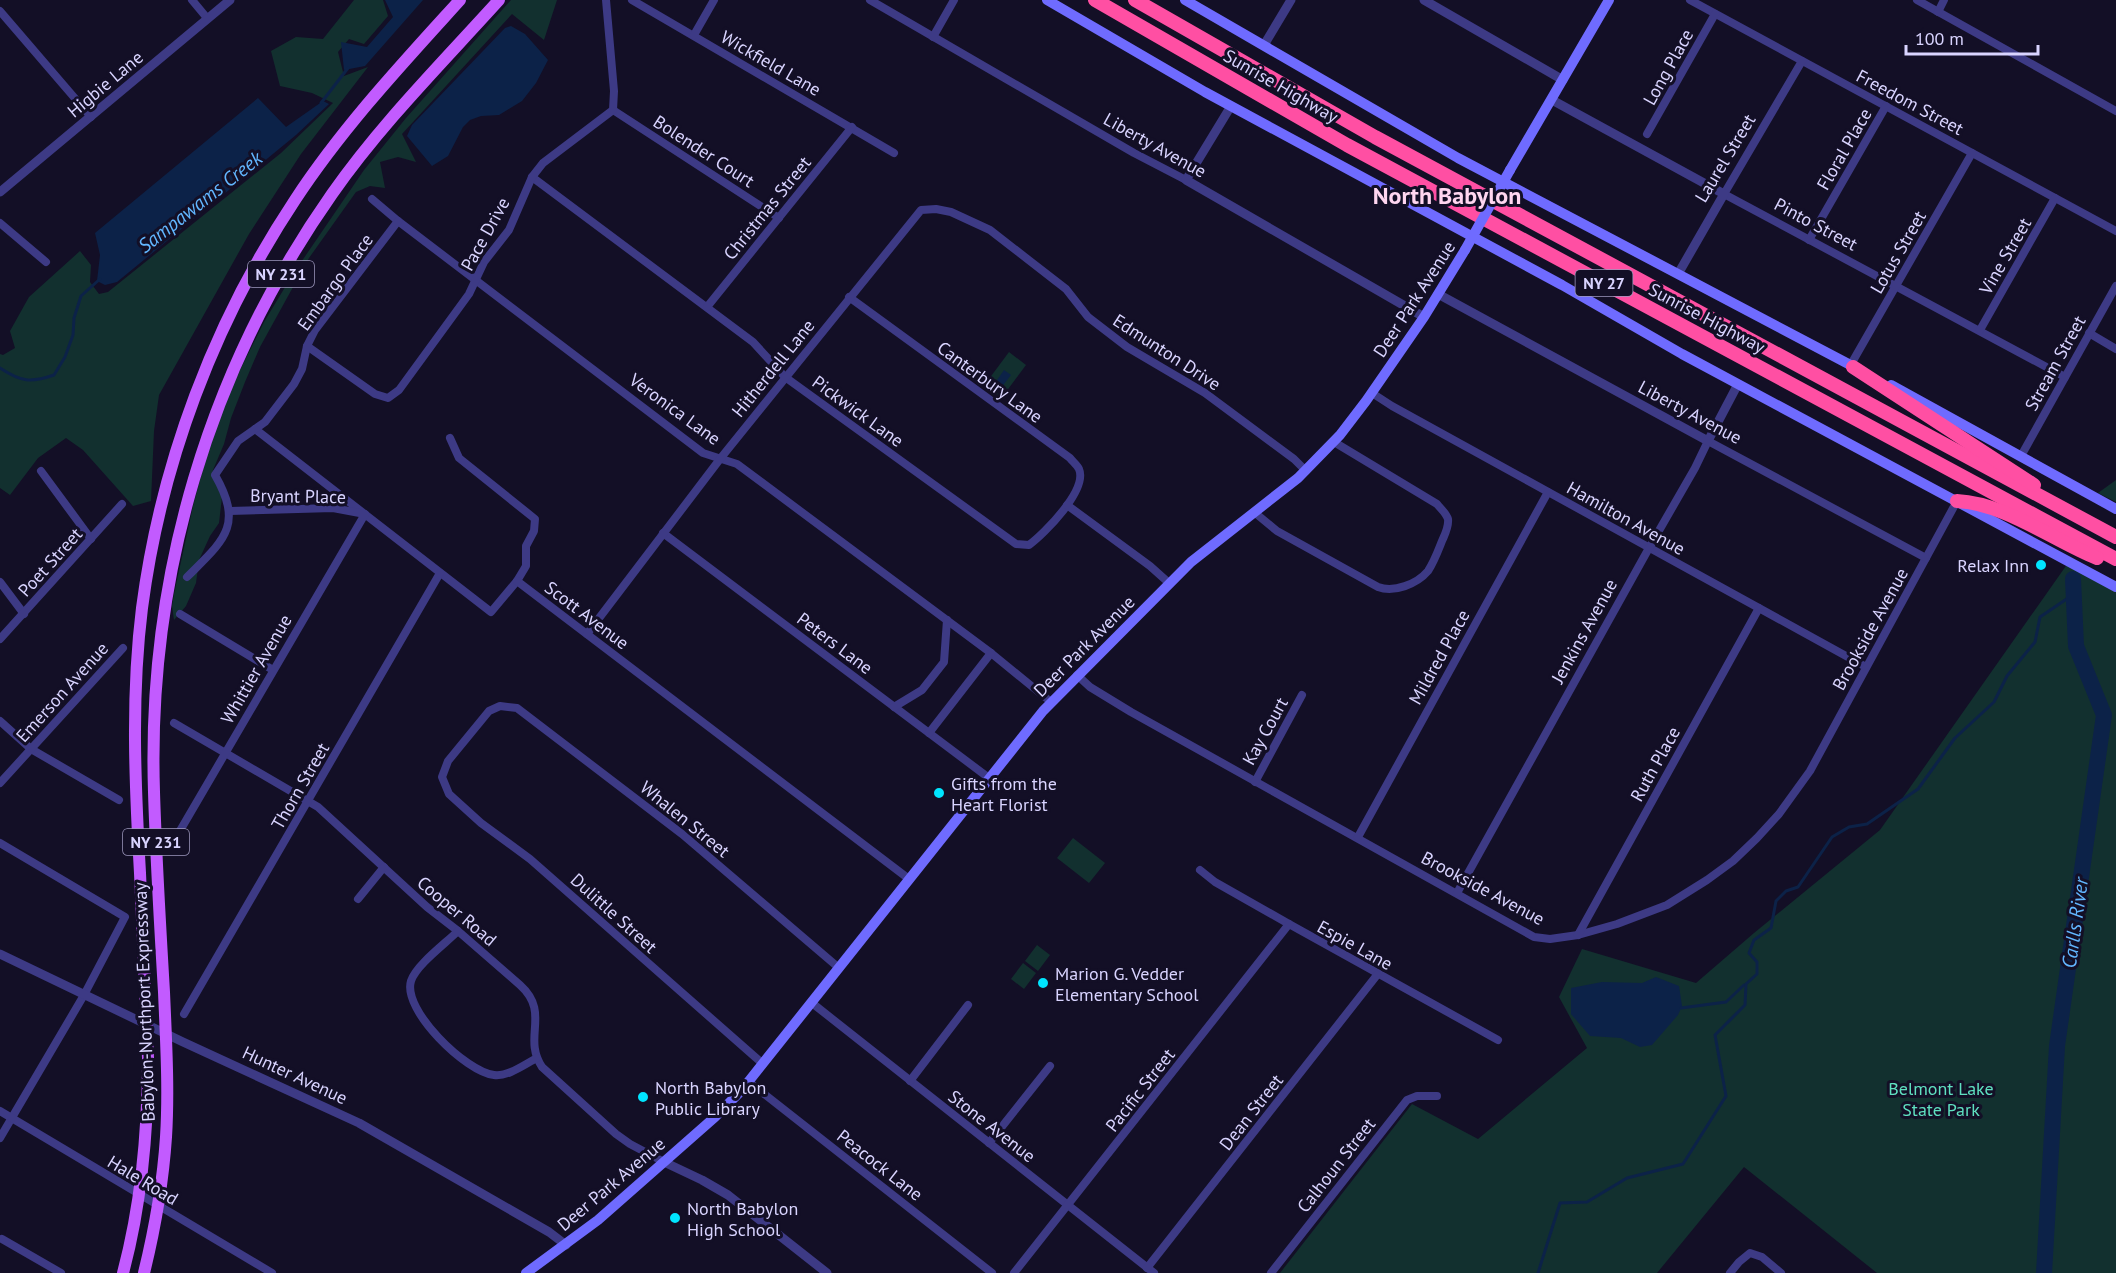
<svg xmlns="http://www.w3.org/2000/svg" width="2116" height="1273" font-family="'PT Sans',sans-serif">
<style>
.green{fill:#12302f}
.water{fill:#0c2248}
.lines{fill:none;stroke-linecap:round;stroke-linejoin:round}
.stream{stroke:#0c2248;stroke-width:3}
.river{stroke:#0c2248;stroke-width:16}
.minor{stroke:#3d3a85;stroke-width:8}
.tertiary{stroke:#3d3a85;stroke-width:9}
.secondary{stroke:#6f6bff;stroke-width:10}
.primary{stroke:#c25bff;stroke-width:12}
.motorway{stroke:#ff4fa3;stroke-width:14}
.secondary-bridge{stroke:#6f6bff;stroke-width:10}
.poi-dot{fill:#00e5ff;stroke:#130f26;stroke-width:2}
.labels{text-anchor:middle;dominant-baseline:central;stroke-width:6;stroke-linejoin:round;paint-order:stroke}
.shield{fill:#130f26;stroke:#9e99be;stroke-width:1.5}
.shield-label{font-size:16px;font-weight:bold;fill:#d9d4ff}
.street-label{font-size:18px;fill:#d9d4ff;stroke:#130f26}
.poi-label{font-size:18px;fill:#d9d4ff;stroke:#130f26;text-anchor:start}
.park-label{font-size:18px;fill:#5fe0c0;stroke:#130f26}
.water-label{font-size:20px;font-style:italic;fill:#62b6ff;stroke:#130f26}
.district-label{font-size:24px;font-weight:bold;fill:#ffd6f0;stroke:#130f26}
</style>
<rect width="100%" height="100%" fill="#130f26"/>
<g class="green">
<polygon points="354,0 383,0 388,16 364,44 349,39 338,52 344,76 368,67 301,154 249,234 159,395 154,431 151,501 133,506 83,450 66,438 38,458 10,495 0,488 0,354 3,355 15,348 10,331 29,297 80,251 91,265 90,282 99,294 108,292 281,153 333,103 312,93 280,86 271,51 296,37 323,39"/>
<polygon points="511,0 557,0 544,40 512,14 402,134 416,162 398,157 380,162 385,188 370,186 356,192 309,258 260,347 245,382 231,418 224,444 213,470 212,476 222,497 219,523 210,536 199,560 196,583 186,606 174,620 172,606 174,594 193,506 207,454 230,390 264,322 293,274 364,170 406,118"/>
<polygon points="1009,352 1026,365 1000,400 983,387"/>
<polygon points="2116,480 2116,502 2098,493"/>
<polygon points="2068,563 2116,591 2116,1273 1877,1273 1744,1167 1657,1273 1280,1273 1412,1104 1478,1139 1587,1048 1559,997 1582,949 1696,983 1754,933 1880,830"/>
<polygon points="1073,838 1105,863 1089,883 1057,858"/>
<polygon points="1037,945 1050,955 1038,971 1025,961"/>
<polygon points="1023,963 1036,973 1024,989 1011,979"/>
</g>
<g class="water">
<polygon points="385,0 423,0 365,66 344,70 341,42 367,47 393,17"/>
<polygon points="511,26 525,34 548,60 536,83 522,101 499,115 481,116 470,120 463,127 448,156 432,166 407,136 412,125 505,28"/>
<polygon points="258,98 286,127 323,101 329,104 296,135 117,282 105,285 97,281 100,255 95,233"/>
<polygon points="1004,370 1011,375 1001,388 995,383"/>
<polygon points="1656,977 1679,986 1682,1006 1678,1015 1652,1045 1640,1047 1621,1038 1590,1036 1571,1014 1571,988 1602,982 1642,983"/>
</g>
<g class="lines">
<g class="stream">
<polyline points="321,103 348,68"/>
<path d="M 0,368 C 21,382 31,383 54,375 L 65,357 L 73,335 L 74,318 L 81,296 L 100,279"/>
<polyline points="1681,1008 1726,1002 1744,985"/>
<polyline points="1538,1273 1560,1203 1587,1202 1627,1178 1683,1164 1726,1096 1715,1035 1745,1005 1746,984 1757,974 1757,962 1749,953 1754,940 1771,928 1776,901 1786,891 1798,887 1832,837 1849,827 1867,824 1918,789 1955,738 1994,702 2007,676 2035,642 2040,617 2074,594"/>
</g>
<polyline class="river" points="2044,1273 2057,1046 2104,715 2076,646 2073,579"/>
<g class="minor">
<polyline points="192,0 207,18"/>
<polyline points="632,0 894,153"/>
<polyline points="870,0 1134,153 1186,180"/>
<polyline points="1690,0 2116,231"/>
<polyline points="1917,0 2116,111"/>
<polyline points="0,11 91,117"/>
<polyline points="1938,12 1944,0"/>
<polyline points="694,35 714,0"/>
<polyline points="933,37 954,0"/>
<polyline points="1802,61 1724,194 2065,377"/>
<polyline points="613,110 779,218"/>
<polyline points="1647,134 1715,14"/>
<path d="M 532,177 L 753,342 L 785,377 L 1016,544 L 1029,545 C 1044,534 1088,490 1079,469 C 1077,465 1072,461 1070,458 L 849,297"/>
<polyline points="372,199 398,221 703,453 737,464 991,653 1051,702"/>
<polyline points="0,223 46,262"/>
<polyline points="1809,240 1886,106"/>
<polyline points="707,307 852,127"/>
<polyline points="1980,330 2055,198"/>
<polyline points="2089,333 2116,349"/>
<polyline points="307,346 375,394 388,398 399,390 469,294 484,262 509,230 532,177 543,163 613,110 614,91 606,0"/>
<polyline points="1850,366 1972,153"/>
<polyline points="1372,393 1392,406 1866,667"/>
<polyline points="255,429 491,612 517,581 526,566 526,546 534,531 535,519 459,458 450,438"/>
<polyline points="2021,456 2116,286"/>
<polyline points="41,471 91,539"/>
<polyline points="1067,505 1150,566 1169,583"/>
<path d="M 1254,512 L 1277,531 L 1378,587 C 1394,593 1417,584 1428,571 C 1434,562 1438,551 1442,541 C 1445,534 1449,527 1448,519 C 1446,513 1441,509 1437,504 L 1334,442"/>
<polyline points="663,533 989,778"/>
<path d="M 187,577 C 224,540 244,526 215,475 L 238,441 L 265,422 L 294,384 L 302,369 L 307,346 L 315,330 L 398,221"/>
<polyline points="517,581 909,879"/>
<polyline points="0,582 24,614"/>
<polyline points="180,614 273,670"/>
<polyline points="587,634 720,459 921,210 936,209 951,212 990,230 1066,289 1088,317 1127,347 1205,393 1294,459 1306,471"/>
<polyline points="0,639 122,504"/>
<polyline points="1077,675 1090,687 1131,712 1534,937 1550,939 1578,935 1617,924 1667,905 1707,880 1733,861 1757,838 1779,814 1810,771 1957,501"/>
<polyline points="894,707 922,690 944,662 947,620"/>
<polyline points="0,721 31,749 119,800"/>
<path d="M 174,723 L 318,807 L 427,907 L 458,931 L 520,985 C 551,1013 522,1037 542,1067 L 616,1134 L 630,1144 L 664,1162"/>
<polyline points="929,733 991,653"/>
<polyline points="1255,782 1302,695"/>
<polyline points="0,783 123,648"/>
<polyline points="1358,837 1548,492"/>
<polyline points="174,841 365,514 333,508 230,511"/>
<polyline points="0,843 125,917 84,995 0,1138"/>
<polyline points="1200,870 1215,882 1289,924 1498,1040"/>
<polyline points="1457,893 1649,548 1695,468 1708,441 1926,558"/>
<polyline points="358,899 384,867"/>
<path d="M 458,931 C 446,943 416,965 411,981 C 402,1010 466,1072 494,1075 C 508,1077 525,1064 537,1058"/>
<polyline points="1578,935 1759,608"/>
<polyline points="812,1003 1154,1273"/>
<polyline points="184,1014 440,573"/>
<polyline points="763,1064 530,859 481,823 449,794 442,777 448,761 489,711 500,706 517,708 682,834 839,968"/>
<polyline points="910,1081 968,1005"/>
<polyline points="749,1082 992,1273"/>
<polyline points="0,1111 272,1273"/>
<polyline points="989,1143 1050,1066"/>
<polyline points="2,1239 61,1273"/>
<polyline points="1147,1268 1377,975"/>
<polyline points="1014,1273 1289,924"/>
<polyline points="1271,1273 1407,1100 1417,1096 1437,1096"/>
<polyline points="1730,1273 1739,1262 1750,1253 1762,1257 1781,1273"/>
</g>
<g class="tertiary">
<polyline points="1424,0 1563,80"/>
<polyline points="1264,45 1291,0"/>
<polyline points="1552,100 1724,194 1678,274"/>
<polyline points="1231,106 1186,180 1424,317"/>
<polyline points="0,192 230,0"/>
<polyline points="1438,294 1708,441 1738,384"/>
<polyline points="0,954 183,1042 359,1123 549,1232 566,1245"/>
<polyline points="664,1162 702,1180 728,1195 827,1273"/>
</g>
<g class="secondary">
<polyline points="1047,0 1205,92 1562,285 1682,354 2116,587"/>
<polyline points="1185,0 1458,158 1858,369"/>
<polyline points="1510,170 1609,0"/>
<polyline points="1891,385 2116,509"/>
<polyline points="526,1273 598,1220 715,1117 741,1091 1043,711 1191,562 1298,478 1340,435 1366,401 1424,317 1465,250"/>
</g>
<g class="primary">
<path d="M 123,1273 C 142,1202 148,1131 148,1058 C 145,996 143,934 140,873 C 135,784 131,696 142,608 C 161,463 214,322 295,200 C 343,127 402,64 460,0"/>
<path d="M 144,1273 C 155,1228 163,1182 166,1137 C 169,1089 166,1040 164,992 C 160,925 156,858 154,792 C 147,577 209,369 332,194 C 381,124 442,63 499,0"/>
</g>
<g class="motorway">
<polyline points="1095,0 1347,145 2116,559"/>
<polyline points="1135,0 1375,137 2116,537"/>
<polyline points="1853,367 2034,485"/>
<path d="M 1957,501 C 2004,503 2053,540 2097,558"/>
</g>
<polyline class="secondary-bridge" points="1465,250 1510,170"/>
</g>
<g class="poi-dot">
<circle cx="2041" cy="565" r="6"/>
<circle cx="939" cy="793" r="6"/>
<circle cx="1043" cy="983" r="6"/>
<circle cx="643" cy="1097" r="6"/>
<circle cx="675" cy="1218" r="6"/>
</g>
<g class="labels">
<g class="shield">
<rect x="248" y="261" width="66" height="26" rx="4.5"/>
<rect x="1575.5" y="270" width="57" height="26" rx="4.5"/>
<rect x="123" y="829" width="66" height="26" rx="4.5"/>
</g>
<g class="shield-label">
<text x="281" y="274">NY 231</text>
<text x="1604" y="283">NY 27</text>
<text x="156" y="842">NY 231</text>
</g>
<g class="street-label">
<text transform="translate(771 63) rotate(30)">Wickfield Lane</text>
<text transform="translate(1668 67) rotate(-61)">Long Place</text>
<text transform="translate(105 84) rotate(-40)">Higbie Lane</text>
<text transform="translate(1281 86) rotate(30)">Sunrise Highway</text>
<text transform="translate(1910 102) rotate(28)">Freedom Street</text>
<text transform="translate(1155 145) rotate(29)">Liberty Avenue</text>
<text transform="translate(1844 149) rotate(-60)">Floral Place</text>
<text transform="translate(704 151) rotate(33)">Bolender Court</text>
<text transform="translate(1725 158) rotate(-59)">Laurel Street</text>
<text transform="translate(767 208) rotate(-51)">Christmas Street</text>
<text transform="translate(1816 224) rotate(28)">Pinto Street</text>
<text transform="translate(485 234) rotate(-61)">Pace Drive</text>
<text transform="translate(1898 252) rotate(-60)">Lotus Street</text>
<text transform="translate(2005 256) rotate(-60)">Vine Street</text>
<text transform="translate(335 282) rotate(-54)">Embargo Place</text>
<text transform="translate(1414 299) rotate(-57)">Deer Park Avenue</text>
<text transform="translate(1707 318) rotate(28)">Sunrise Highway</text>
<text transform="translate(1167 352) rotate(33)">Edmunton Drive</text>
<text transform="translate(2055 363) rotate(-61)">Stream Street</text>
<text transform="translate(773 368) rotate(-51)">Hitherdell Lane</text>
<text transform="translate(990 382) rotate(36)">Canterbury Lane</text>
<text transform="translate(675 409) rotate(36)">Veronica Lane</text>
<text transform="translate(858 411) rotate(36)">Pickwick Lane</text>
<text transform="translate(1690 412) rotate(28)">Liberty Avenue</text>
<text transform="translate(298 496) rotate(1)">Bryant Place</text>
<text transform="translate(1626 518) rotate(29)">Hamilton Avenue</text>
<text transform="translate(50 562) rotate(-48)">Poet Street</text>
<text transform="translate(587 615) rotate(37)">Scott Avenue</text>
<text transform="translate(1870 629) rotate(-61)">Brookside Avenue</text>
<text transform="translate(1584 631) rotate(-61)">Jenkins Avenue</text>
<text transform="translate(835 643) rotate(37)">Peters Lane</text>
<text transform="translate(1084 646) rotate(-45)">Deer Park Avenue</text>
<text transform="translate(1439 657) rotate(-61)">Mildred Place</text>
<text transform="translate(256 669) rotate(-60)">Whittier Avenue</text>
<text transform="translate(62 692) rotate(-48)">Emerson Avenue</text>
<text transform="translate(1265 731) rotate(-61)">Kay Court</text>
<text transform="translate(1655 764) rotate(-61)">Ruth Place</text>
<text transform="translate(300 786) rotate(-60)">Thorn Street</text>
<text transform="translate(685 819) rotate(39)">Whalen Street</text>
<text transform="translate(1483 888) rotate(28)">Brookside Avenue</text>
<text transform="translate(457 911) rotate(40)">Cooper Road</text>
<text transform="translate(614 913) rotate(42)">Dulittle Street</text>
<text transform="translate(1355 945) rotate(29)">Espie Lane</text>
<text transform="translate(144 1002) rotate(-92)">Babylon-Northport Expressway</text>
<text transform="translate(295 1075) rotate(25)">Hunter Avenue</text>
<text transform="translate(1140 1090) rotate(-52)">Pacific Street</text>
<text transform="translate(1251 1112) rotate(-52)">Dean Street</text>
<text transform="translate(992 1126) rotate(38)">Stone Avenue</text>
<text transform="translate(880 1165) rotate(38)">Peacock Lane</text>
<text transform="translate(1336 1165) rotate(-52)">Calhoun Street</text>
<text transform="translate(143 1180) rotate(31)">Hale Road</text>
<text transform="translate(611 1184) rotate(-40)">Deer Park Avenue</text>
</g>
<g class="poi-label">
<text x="2029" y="565" text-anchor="end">Relax Inn</text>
<text x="951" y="783">Gifts from the<tspan x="951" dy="21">Heart Florist</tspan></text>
<text x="1055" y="973">Marion G. Vedder<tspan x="1055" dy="21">Elementary School</tspan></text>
<text x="655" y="1087">North Babylon<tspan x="655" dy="21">Public Library</tspan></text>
<text x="687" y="1208">North Babylon<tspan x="687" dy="21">High School</tspan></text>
</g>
<g class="park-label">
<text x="1941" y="1088">Belmont Lake<tspan x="1941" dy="21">State Park</tspan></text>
</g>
<g class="water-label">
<text transform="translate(200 202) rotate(-38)">Sampawams Creek</text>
<text transform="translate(2075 923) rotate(-82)">Carlls River</text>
</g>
<g class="district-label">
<text x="1447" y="195">North Babylon</text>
</g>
</g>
<path d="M1906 45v9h132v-9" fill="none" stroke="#d9d4ff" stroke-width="3"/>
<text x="1915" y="45" font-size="18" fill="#d9d4ff" stroke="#130f26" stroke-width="4.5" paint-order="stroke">100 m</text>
</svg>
